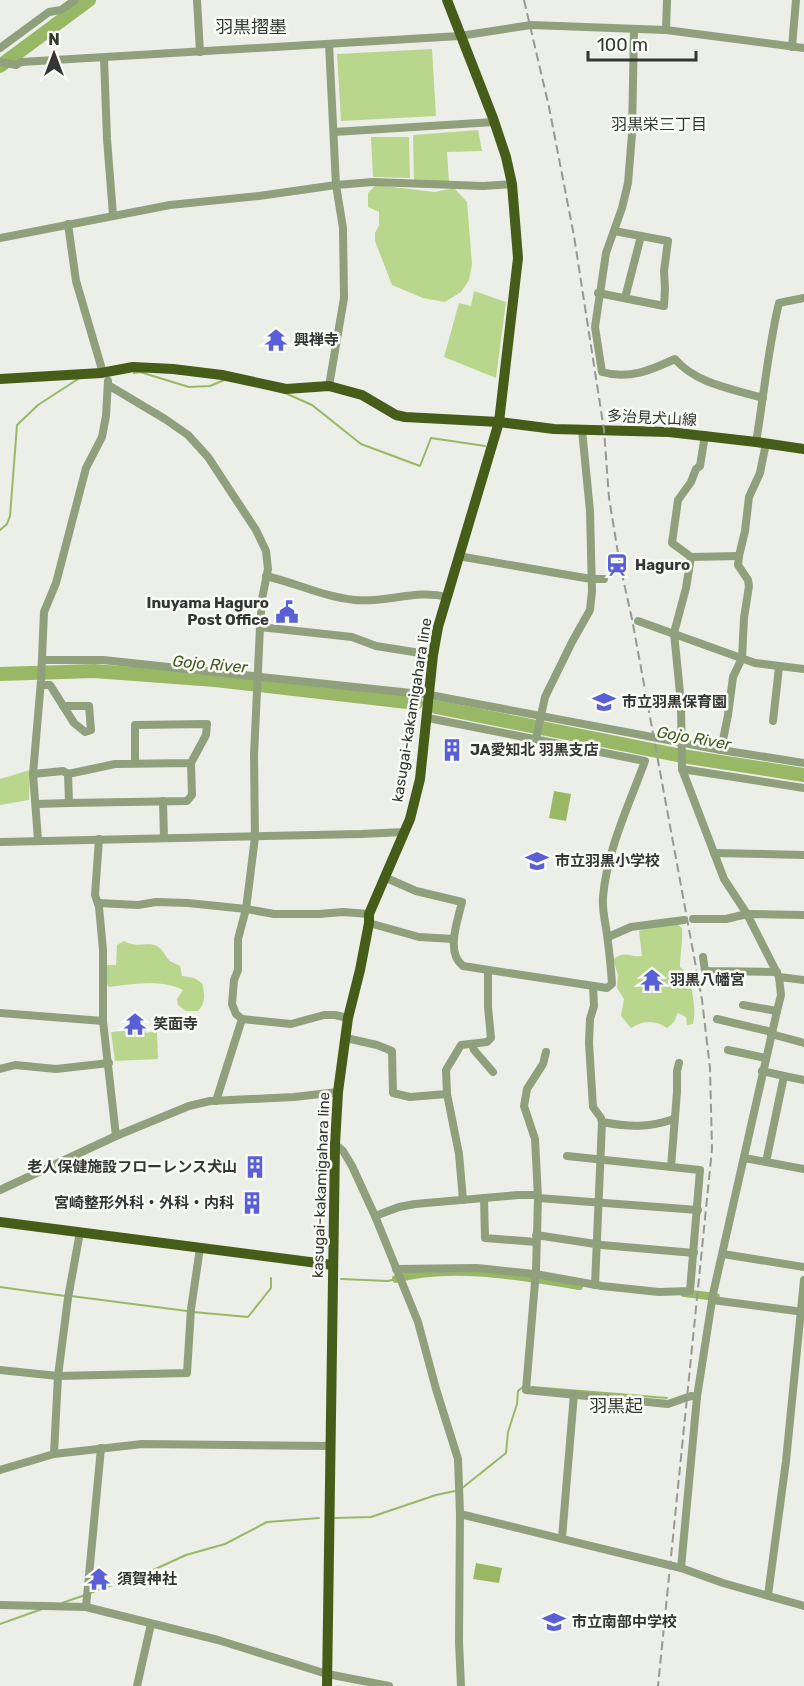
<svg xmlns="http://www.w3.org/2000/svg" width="804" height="1686" font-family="Rubik,'Noto Sans JP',sans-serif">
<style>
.green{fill:#b8d78c}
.water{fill:#98b866}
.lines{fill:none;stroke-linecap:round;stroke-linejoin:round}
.stream{stroke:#98b866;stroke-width:2}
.canal{stroke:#98b866;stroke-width:8}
.river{stroke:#98b866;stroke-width:14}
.minor{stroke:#909f7c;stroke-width:8}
.major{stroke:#455d19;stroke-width:10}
.rail{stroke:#979994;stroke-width:2;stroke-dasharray:9 4.5;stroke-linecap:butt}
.labels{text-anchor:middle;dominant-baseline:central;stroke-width:5;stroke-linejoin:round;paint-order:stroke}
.poi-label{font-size:15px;font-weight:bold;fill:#353633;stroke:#f9fcf6;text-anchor:start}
.street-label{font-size:15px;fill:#353633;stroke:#f9fcf6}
.neighbourhood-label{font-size:16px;fill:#343632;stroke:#f9fcf6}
.water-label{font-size:16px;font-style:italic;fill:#43581e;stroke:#f9fcf6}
.quarter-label{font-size:18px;fill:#343632;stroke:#f9fcf6}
</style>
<rect width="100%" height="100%" fill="#ecefe8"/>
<g class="green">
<polygon points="432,49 436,116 341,121 337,54"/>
<polygon points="478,130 482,151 447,152 449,182 414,182 413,135"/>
<polygon points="371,137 409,137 410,178 373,177"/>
<polygon points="376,185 435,192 454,188 467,202 472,265 469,280 461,292 445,302 423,298 392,285 375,241 375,233 379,225 379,212 368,207 368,193"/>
<polygon points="474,291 506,302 496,378 444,357 459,303 471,306"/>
<polygon points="30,770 29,800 0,805 0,779"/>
<path d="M 676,923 L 682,928 C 683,944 680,952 680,967 L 690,975 C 691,992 697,1008 693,1024 L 687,1025 L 686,1017 L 678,1013 L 674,1022 L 667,1028 C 656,1020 643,1020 631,1028 L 621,1016 L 624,999 L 617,988 L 618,975 L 613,959 C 627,950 629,958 642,956 L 639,931 L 653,926 Z"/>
<path d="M 124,941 C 138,949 145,941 157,946 C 164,950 165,957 170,961 C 173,963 176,964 180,966 L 182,976 L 194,978 L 202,983 C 205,994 206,1002 198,1011 L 186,1011 L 178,1005 L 177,999 L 183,990 C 162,979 132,984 109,987 L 105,981 L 106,965 L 116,965 L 117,945 Z"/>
<polygon points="145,1029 146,1033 157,1031 158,1059 115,1061 111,1032"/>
</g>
<g class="water">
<polygon points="554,791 571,794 566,821 549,818"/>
<polygon points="476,1563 502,1568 499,1583 473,1579"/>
</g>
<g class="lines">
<g class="stream">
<polyline points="134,373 140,372 189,387 210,386 224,380"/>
<polyline points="285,393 312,405 361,444 420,466 431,438 485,446"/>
<polyline points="0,530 7,524 10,516 17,425 38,405 78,379"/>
<polyline points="341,1279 388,1281 396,1279"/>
<polyline points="0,1287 65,1296"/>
<polyline points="71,1296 187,1311"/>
<polyline points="193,1312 248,1317 271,1288 271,1278"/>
<polyline points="532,1387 667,1398"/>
<polyline points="461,1489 506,1453 508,1432 517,1404 518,1391 524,1386"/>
<polyline points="335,1518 371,1517 436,1495 455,1491"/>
<polyline points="90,1593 151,1571 186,1555 225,1544 267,1522 319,1518"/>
<polyline points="62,1603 85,1595"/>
<polyline points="0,1624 42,1609"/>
</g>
<g class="canal">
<path d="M 396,1279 C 452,1263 523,1277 579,1286"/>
<polyline points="684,1293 716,1297"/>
</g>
<g class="river">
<polyline points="0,66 89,0"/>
<polyline points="0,674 94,671 215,680 416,703"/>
<polyline points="436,707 682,756 804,775"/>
</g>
<g class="minor">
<polyline points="197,0 200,52"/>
<path d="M 634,29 L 632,134 L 628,183 L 622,208 L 606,253 L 595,327 L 602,372 C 629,380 651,370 675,359 C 696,384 733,389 763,398"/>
<polyline points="666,30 667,0"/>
<polyline points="792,47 796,0"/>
<polyline points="0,48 49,12 61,10 75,0"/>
<polyline points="104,58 107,139 113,215"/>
<polyline points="0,62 16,65 21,62 460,36 531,25 666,30 804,48"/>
<polyline points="334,132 494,122"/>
<polyline points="68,224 76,281 101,366 101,373"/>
<polyline points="0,238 170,205 259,196 336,185 373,182 483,186 512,184"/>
<polyline points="598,293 664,306 665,289 664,271 668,241 614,231"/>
<polyline points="625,298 641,236"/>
<polyline points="108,385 165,419 188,435 208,457 256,530 266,551 268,569 262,599 260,627 254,755 255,837 246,909 238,939 238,970 234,980 232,1004 236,1014 242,1019 216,1101"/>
<polyline points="329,386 344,298 343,228 336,185 329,44"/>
<polyline points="705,435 700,466 696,469 691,482 678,500 672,543 691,557 739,556"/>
<path d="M 756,442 C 764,395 768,348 779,303 L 804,298"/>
<polyline points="458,556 591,579 604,579"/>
<path d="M 266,576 C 296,583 324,597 355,600 C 386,603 417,589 447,597"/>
<polyline points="638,621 755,663 804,669"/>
<polyline points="260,627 352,637 376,646 433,655"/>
<polyline points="42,660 103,660 430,695 721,750 804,763"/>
<polyline points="41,685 50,685 74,723 85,732 91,730 89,706 63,706"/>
<polyline points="773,721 779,667"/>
<polyline points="536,739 545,697 572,642 590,610 592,591 590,511 582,430"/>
<polyline points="721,750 728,715 733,677 742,658 744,618 749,586 748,580 738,565 739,556 745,531 749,497 760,473 766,443"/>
<polyline points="135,762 135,725 207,724 206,735 191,763 115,764 68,774 69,803 187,801 192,795 191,763"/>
<polyline points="682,769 804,788"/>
<polyline points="33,774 63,771 68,774"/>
<polyline points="163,801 164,838"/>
<polyline points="36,804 69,803"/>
<polyline points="99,839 95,895 99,907 103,950 103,1021 116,1136"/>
<polyline points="38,840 33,774 41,681 44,612 56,583 86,468 102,437 106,416 108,381"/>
<polyline points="0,842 361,834 405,832"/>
<polyline points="714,853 804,855"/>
<path d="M 384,877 L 416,891 L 462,902 C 458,920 445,952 463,966 L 607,988 L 612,984 C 611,967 609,950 607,934 C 605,921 602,910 603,897 C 607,850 629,805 645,761 L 428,718"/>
<polyline points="98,903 138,905 156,902 188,903 246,909 274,914 319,914 343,912 369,914"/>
<polyline points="693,919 726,919 747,914 804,915"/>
<polyline points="369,923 419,937 454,939"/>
<polyline points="608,937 631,927 684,920"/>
<polyline points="703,957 705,971 777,972"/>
<polyline points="779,977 804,980"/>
<polyline points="593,986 594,1006 590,1019 589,1043 593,1107 601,1118 602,1122 595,1285"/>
<polyline points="743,1005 777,1011"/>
<polyline points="0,1013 103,1021"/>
<polyline points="242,1019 291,1024 324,1015 335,1015 348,1018"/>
<polyline points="717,1019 772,1032"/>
<polyline points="771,1034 804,1043"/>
<polyline points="346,1038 377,1045 392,1051 393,1093 410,1097 447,1094"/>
<polyline points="472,1044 474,1050 493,1072"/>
<polyline points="728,1050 766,1058"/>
<polyline points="546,1052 543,1064 527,1089 524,1106 535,1139 538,1198 536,1270 526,1390 668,1404 691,1396 697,1397"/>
<polyline points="0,1069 15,1065 56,1069 109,1063"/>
<polyline points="762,1071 784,1076 766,1162 804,1169"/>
<polyline points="784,1076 804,1080"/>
<path d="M 602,1122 C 629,1127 648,1128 674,1119"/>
<polyline points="335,1144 343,1151 352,1166 375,1216 418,1322 436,1389 458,1459 460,1514 459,1642 461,1686"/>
<polyline points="744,1158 766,1162"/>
<polyline points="671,1167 677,1092 677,1071 679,1063"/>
<polyline points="0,1190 116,1136 189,1106 210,1101 294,1097 338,1092"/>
<polyline points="484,1198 485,1238 536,1242"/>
<polyline points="538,1198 698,1210"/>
<polyline points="463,1200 459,1154 447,1094 446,1070 461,1045 487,1042 491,1038 488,1007 488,971"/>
<polyline points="375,1216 399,1207 415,1204 518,1195 537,1195"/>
<polyline points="536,1235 602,1245 694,1253"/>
<polyline points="723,1254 804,1267"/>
<polyline points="396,1269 477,1268 535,1274 602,1286 659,1292 690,1291 700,1170 567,1156"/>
<polyline points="712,1300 804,1312"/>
<polyline points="0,1370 58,1376 187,1373 191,1309 200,1248"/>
<polyline points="54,1454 58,1376 68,1298 80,1232"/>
<polyline points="0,1470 54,1454 142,1444 330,1446"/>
<polyline points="460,1514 681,1568 723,1583 804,1606"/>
<polyline points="562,1538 574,1394"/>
<polyline points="681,1568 697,1397 713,1294 777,1011 781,995 779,977 747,914 724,879 682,769 681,703 674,633 686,588 691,557"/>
<polyline points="768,1595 786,1461 804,1280"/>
<polyline points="0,1605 86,1607 218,1640 327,1674 389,1686"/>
<polyline points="86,1607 101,1448"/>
<polyline points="137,1686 151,1624"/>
</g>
<g class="major">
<polyline points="0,379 101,373 133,367 173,369 222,375 286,389 329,386 362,395 396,415 405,417 499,422 554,429 669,432 756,442 804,449"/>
<polyline points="0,1222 333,1265"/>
<polyline points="327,1686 335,1144 338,1092 348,1018 360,970 369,923 369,914 410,819 420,779 433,655 438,627 499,422 518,258 512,184 506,157 493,118 447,0"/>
</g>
<polyline class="rail" points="524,0 549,107 574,236 604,430 609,498 620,565 632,619 702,1000 710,1068 712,1149 658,1686"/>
</g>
<defs>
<g id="temple-bare" transform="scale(1.8)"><path d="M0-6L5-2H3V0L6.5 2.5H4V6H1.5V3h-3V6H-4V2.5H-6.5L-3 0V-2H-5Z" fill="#5a5fd7" stroke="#f9fcf6" stroke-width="2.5" paint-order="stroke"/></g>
<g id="station-bare" transform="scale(1.8)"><path d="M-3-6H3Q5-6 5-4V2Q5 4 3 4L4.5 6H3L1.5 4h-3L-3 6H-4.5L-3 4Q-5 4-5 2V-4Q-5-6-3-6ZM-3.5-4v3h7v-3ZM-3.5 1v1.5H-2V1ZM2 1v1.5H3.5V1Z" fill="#5a5fd7" stroke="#f9fcf6" stroke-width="2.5" paint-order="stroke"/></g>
<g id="civic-bare" transform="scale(1.8)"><path d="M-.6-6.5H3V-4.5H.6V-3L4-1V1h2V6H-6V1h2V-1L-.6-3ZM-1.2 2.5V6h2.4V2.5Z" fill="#5a5fd7" stroke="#f9fcf6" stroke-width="2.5" paint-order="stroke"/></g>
<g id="school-bare" transform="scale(1.8)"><path d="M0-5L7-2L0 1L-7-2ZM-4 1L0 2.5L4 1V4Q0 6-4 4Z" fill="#5a5fd7" stroke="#f9fcf6" stroke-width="2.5" paint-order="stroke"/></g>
<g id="building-bare" transform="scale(1.8)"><path d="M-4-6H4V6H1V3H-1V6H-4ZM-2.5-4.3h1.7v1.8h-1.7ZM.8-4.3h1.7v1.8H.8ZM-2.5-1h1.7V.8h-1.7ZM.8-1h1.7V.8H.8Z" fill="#5a5fd7" stroke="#f9fcf6" stroke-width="2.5" paint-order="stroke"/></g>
</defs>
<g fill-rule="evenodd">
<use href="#temple-bare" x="276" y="340"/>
<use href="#station-bare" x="617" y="565"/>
<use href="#civic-bare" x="287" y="612"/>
<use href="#school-bare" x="604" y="702"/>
<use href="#building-bare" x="452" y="750"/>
<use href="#school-bare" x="537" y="861"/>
<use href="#temple-bare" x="652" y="980"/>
<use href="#temple-bare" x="135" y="1024"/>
<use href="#building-bare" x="255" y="1167"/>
<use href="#building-bare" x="252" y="1203"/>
<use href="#temple-bare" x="99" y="1579"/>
<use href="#school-bare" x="554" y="1622"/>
</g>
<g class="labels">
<g class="poi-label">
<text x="294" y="340">興禅寺</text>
<text x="635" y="565">Haguro</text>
<text x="269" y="603" text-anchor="end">Inuyama Haguro<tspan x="269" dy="17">Post Office</tspan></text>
<text x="622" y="702">市立羽黒保育園</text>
<text x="470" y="750">JA愛知北 羽黒支店</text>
<text x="555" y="861">市立羽黒小学校</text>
<text x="670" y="980">羽黒八幡宮</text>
<text x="153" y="1024">笑面寺</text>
<text x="237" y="1167" text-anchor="end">老人保健施設フローレンス犬山</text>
<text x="234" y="1203" text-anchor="end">宮崎整形外科・外科・内科</text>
<text x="117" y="1579">須賀神社</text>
<text x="572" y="1622">市立南部中学校</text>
</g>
<g class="street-label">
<text transform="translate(652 418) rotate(3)">多治見犬山線</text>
<text transform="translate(412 710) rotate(-81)">kasugai-kakamigahara line</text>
<text transform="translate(321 1185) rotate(-88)">kasugai-kakamigahara line</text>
</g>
<g class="neighbourhood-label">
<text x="659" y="124">羽黒栄三丁目</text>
</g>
<g class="water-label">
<text transform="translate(210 664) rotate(5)">Gojo River</text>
<text transform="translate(694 738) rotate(10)">Gojo River</text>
</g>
<g class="quarter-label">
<text x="251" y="27">羽黒摺墨</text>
<text x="616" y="1406">羽黒起</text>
</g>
</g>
<g transform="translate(54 54)" stroke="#f9fcf6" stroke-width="4.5" paint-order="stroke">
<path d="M0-4.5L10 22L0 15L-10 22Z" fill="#353633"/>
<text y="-9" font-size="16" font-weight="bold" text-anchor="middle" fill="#353633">N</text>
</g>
<path d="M588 51v9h108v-9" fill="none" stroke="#353633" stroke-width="3"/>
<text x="597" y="51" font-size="18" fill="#353633" stroke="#f9fcf6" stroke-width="4.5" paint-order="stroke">100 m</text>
</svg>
